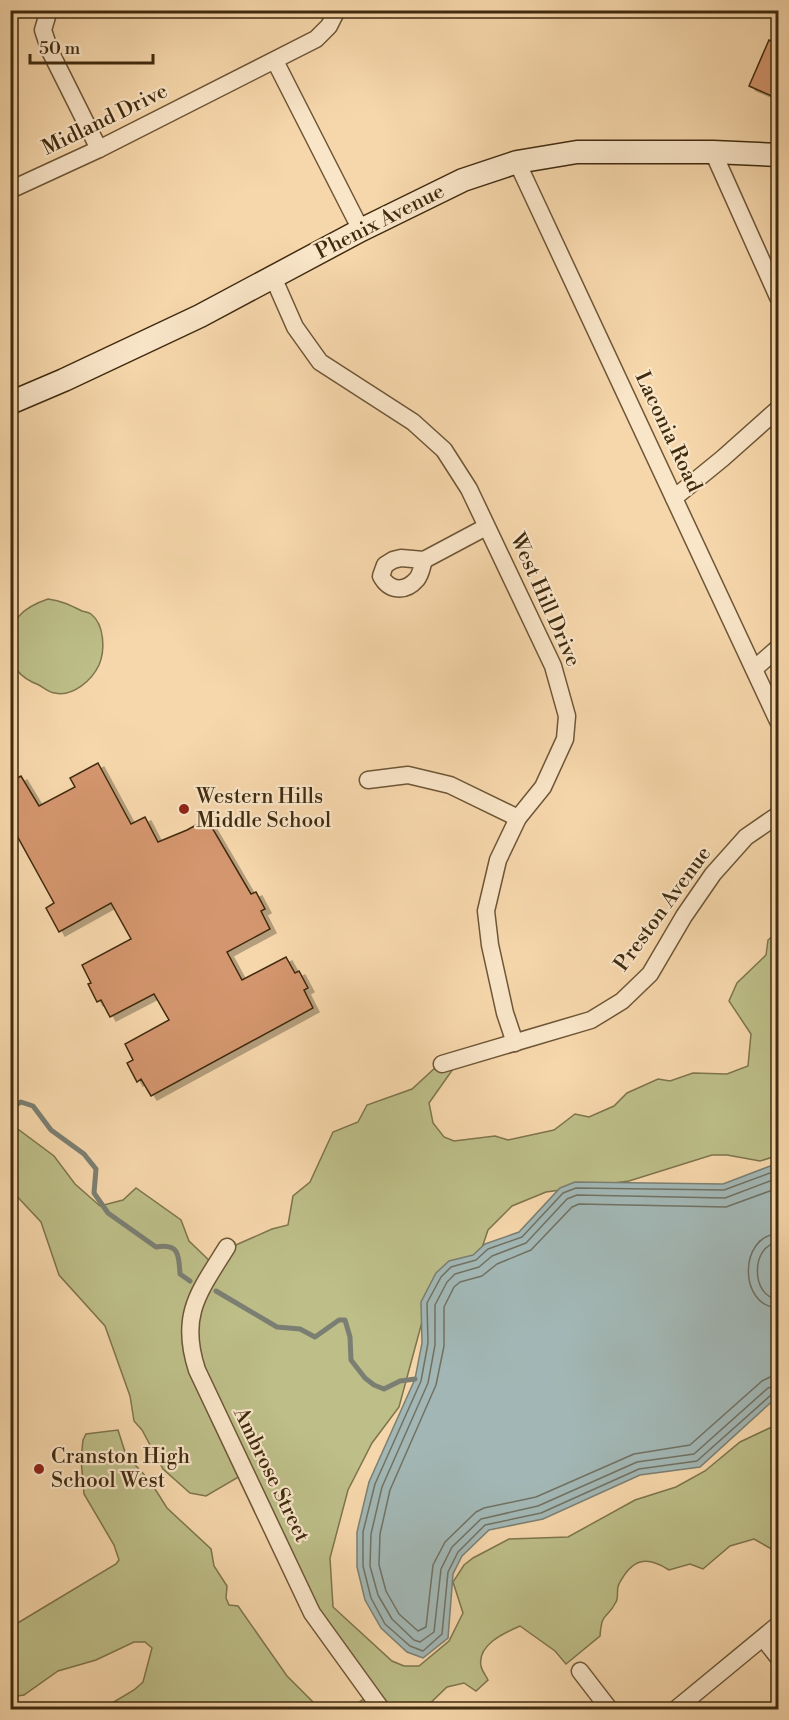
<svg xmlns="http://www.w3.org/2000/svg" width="789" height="1720" font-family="'Libre Bodoni',serif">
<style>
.green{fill:#bdbe88;stroke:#7e744c;stroke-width:1.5}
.water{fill:#a2b7b5;stroke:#7b7f73;stroke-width:1.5}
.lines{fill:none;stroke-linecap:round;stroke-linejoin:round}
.shore{stroke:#717162;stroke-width:1.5}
.stream{stroke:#7b7f73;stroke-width:5}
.building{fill:#d4966e;stroke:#402b0f;stroke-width:1.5;filter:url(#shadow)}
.minor-casing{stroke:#6e5636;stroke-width:19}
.secondary-casing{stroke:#402b0f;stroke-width:25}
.minor{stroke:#f9e5c8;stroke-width:16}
.secondary{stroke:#f9e5c8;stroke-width:22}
.poi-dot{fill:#8f2418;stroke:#f9e5c8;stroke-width:2}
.labels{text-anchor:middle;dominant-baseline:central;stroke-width:4.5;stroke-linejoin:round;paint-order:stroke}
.street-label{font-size:21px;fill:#402b0f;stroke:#f9e5c8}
.poi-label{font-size:21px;fill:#402b0f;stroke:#f9e5c8;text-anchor:start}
</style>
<defs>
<filter id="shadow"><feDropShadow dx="6" dy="4" stdDeviation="0" flood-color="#0004"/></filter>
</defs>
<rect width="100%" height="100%" fill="#f6d7ab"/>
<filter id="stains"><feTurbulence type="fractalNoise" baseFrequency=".00333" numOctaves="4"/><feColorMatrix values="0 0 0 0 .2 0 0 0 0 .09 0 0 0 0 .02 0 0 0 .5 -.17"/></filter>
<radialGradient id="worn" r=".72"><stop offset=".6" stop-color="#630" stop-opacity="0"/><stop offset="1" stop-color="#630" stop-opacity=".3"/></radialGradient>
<g class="green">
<path d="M 48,599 C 62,601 70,605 82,611 C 85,612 88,612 91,614 C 105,625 105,651 99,665 C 92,680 73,697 55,693 C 50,693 44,688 39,685 C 31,682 22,677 17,670 C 11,663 10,657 10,648 C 10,620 21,608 48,599 Z"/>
<path d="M 778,931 L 778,1152 L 773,1157 L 760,1161 L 727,1155 L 712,1155 L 629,1181 L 546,1192 L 512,1206 L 488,1230 L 467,1292 L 431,1313 L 422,1322 L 399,1407 L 372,1443 L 348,1490 L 330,1558 L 333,1607 L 392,1661 L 404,1666 L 419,1666 L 449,1641 L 463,1613 L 453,1582 L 464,1565 L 473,1558 L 509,1539 L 568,1537 L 635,1500 L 676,1487 L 705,1471 L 740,1442 L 778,1424 L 778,1547 L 775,1551 L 754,1539 L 730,1546 L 703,1569 L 690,1564 L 669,1570 C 646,1555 632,1559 619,1584 C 616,1589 619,1597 616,1602 C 607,1620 602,1610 600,1636 L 566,1664 L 555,1651 L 520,1626 C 504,1633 477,1645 481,1666 C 482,1671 486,1676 488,1680 L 476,1691 L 464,1683 L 447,1687 L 424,1709 L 349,1709 L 365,1698 L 240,1476 L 206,1496 L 190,1493 L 163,1469 L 142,1430 L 134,1421 L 130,1396 L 105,1326 L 59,1275 L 41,1222 L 11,1190 L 11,1124 L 54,1156 L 75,1184 L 100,1206 L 123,1200 L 136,1188 L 181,1220 L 189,1241 L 213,1264 L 229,1248 L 272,1229 L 288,1225 L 293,1196 L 310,1182 L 333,1132 L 358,1122 L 367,1105 L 412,1089 L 437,1066 L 453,1069 L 429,1103 L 433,1123 L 444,1137 L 454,1141 L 495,1136 L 508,1140 L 554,1130 L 575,1114 L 589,1117 L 614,1106 L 627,1093 L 658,1079 L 670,1081 L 693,1073 L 727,1074 L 748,1066 L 751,1034 L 729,1001 L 737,983 L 766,955 L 768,940 Z"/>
<polygon points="118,1430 126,1455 150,1481 167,1508 211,1549 214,1566 227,1586 226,1598 229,1605 238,1606 287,1676 320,1709 102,1709 134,1690 143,1682 152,1648 145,1642 134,1642 96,1660 58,1671 24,1695 11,1697 11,1627 116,1564 119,1560 114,1545 84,1494 81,1459 83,1440 86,1434"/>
</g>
<path class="water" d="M 778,1163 L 778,1253 C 769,1266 771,1276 778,1289 L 778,1396 L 700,1467 L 640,1475 L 543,1519 L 489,1530 L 462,1556 L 453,1574 L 448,1638 L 423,1658 L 407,1652 L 381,1628 L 365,1600 L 357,1567 L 357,1532 L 369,1482 L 415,1379 L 422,1343 L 421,1302 L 436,1273 L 449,1261 L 473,1255 L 485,1244 L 519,1232 L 560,1188 L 575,1182 L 723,1184 Z"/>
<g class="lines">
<g class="shore">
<polyline points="778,1170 724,1190 576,1188 563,1193 522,1237 488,1249 476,1260 451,1267 441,1277 427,1303 428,1343 421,1381 375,1484 363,1532 363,1566 371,1598 385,1624 410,1646 423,1651 442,1634 448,1572 458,1552 485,1525 541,1513 639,1469 697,1461 772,1394 778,1392"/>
<polyline points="778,1178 725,1198 577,1195 567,1199 526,1243 492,1256 479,1267 455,1274 447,1282 435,1305 435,1345 428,1383 382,1487 371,1534 370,1566 378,1595 392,1619 414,1640 420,1642 434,1632 441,1569 452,1547 481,1519 538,1506 637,1462 694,1454 768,1388 778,1385"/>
<polyline points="778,1188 726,1207 579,1204 572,1207 531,1250 497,1264 482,1276 460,1282 454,1287 444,1307 444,1346 436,1385 390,1490 380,1534 379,1565 386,1591 399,1614 418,1631 426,1627 433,1565 445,1542 476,1512 484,1508 536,1497 634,1454 690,1445 762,1381 770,1377 778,1376"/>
<path d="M 778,1234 C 739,1235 738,1306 778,1308"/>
<path d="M 778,1243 C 751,1244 750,1297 778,1299"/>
</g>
<g class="stream">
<path d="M 10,1108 L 21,1102 L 33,1106 L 51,1130 L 84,1154 L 96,1169 L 94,1193 L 108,1213 L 156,1247 C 179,1243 179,1255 180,1274 L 190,1281"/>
<polyline points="216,1291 277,1327 300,1329 315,1337 339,1320 345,1320 350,1337 351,1360 365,1378 374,1385 384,1389 400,1381 415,1379"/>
</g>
</g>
<g class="building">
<polygon points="769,40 778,44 778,91 776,98 749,86"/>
<polygon points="98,763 131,824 145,817 158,842 187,830 207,819 251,894 256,892 265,909 261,911 270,929 227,952 242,980 286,957 295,973 299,971 308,988 304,990 313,1008 151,1096 141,1079 137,1082 127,1063 133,1060 125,1044 169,1020 154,994 110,1017 101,1000 97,1002 88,984 91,983 82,965 131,939 111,903 59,932 46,908 54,903 10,823 10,782 21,776 39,806 75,787 70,778"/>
</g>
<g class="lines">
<g class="minor-casing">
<g id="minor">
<polyline points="49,10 43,30 50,51 99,149"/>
<polyline points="275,61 361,230"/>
<polyline points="713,152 778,297"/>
<polyline points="517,162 778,721"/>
<polyline points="10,190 99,149 316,39 329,26 337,10"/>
<polyline points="273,277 295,327 320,362 413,422 444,450 469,489 553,666 567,716 565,739 543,787 518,818 498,860 486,911 490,945 505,1013 515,1043"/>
<polyline points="674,498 723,458 778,409"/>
<path d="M 424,560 C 422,566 421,574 417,579 C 405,593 389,591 381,576 L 385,565 L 393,560 L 401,558 L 424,560 L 486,527"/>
<polyline points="754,669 778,648"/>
<polyline points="368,780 408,775 450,785 518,818"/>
<polyline points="442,1064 591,1020 622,1001 650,974 684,916 713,874 746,837 778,815"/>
<path d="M 227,1247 C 199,1292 179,1315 197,1370 L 312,1613 L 382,1710"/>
<polyline points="763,1638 778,1657"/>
<polyline points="580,1671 610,1710"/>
<polyline points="675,1710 778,1625"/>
</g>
</g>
<g class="secondary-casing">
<polyline id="secondary" points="10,403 64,380 200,316 361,230 463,180 517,162 577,152 713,152 778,155"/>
</g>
<use href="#minor" class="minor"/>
<use href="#secondary" class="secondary"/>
</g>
<g class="poi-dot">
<circle cx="184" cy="809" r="6"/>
<circle cx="39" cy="1469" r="6"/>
</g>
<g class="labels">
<g class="street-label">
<text transform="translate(105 120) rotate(-26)">Midland Drive</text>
<text transform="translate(380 222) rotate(-27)">Phenix Avenue</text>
<text transform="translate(668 432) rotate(65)">Laconia Road</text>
<text transform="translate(545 600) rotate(66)">West Hill Drive</text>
<text transform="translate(663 909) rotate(-54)">Preston Avenue</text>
<text transform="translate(271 1475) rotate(64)">Ambrose Street</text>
</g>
<g class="poi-label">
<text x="196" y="797">Western Hills<tspan x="196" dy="24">Middle School</tspan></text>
<text x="51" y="1457">Cranston High<tspan x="51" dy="24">School West</tspan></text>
</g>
</g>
<rect width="789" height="1720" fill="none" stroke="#f6d7ab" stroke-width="36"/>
<rect x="12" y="12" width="765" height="1696" fill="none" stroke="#402b0f" stroke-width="3"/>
<rect x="18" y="18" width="753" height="1684" fill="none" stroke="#402b0f" stroke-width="1.5"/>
<path d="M30 54v9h123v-9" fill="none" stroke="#402b0f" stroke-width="3"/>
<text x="39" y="54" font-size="18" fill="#402b0f" stroke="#f9e5c8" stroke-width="4.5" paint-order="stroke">50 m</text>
<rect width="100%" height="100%" filter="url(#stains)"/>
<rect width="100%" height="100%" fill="url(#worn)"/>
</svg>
